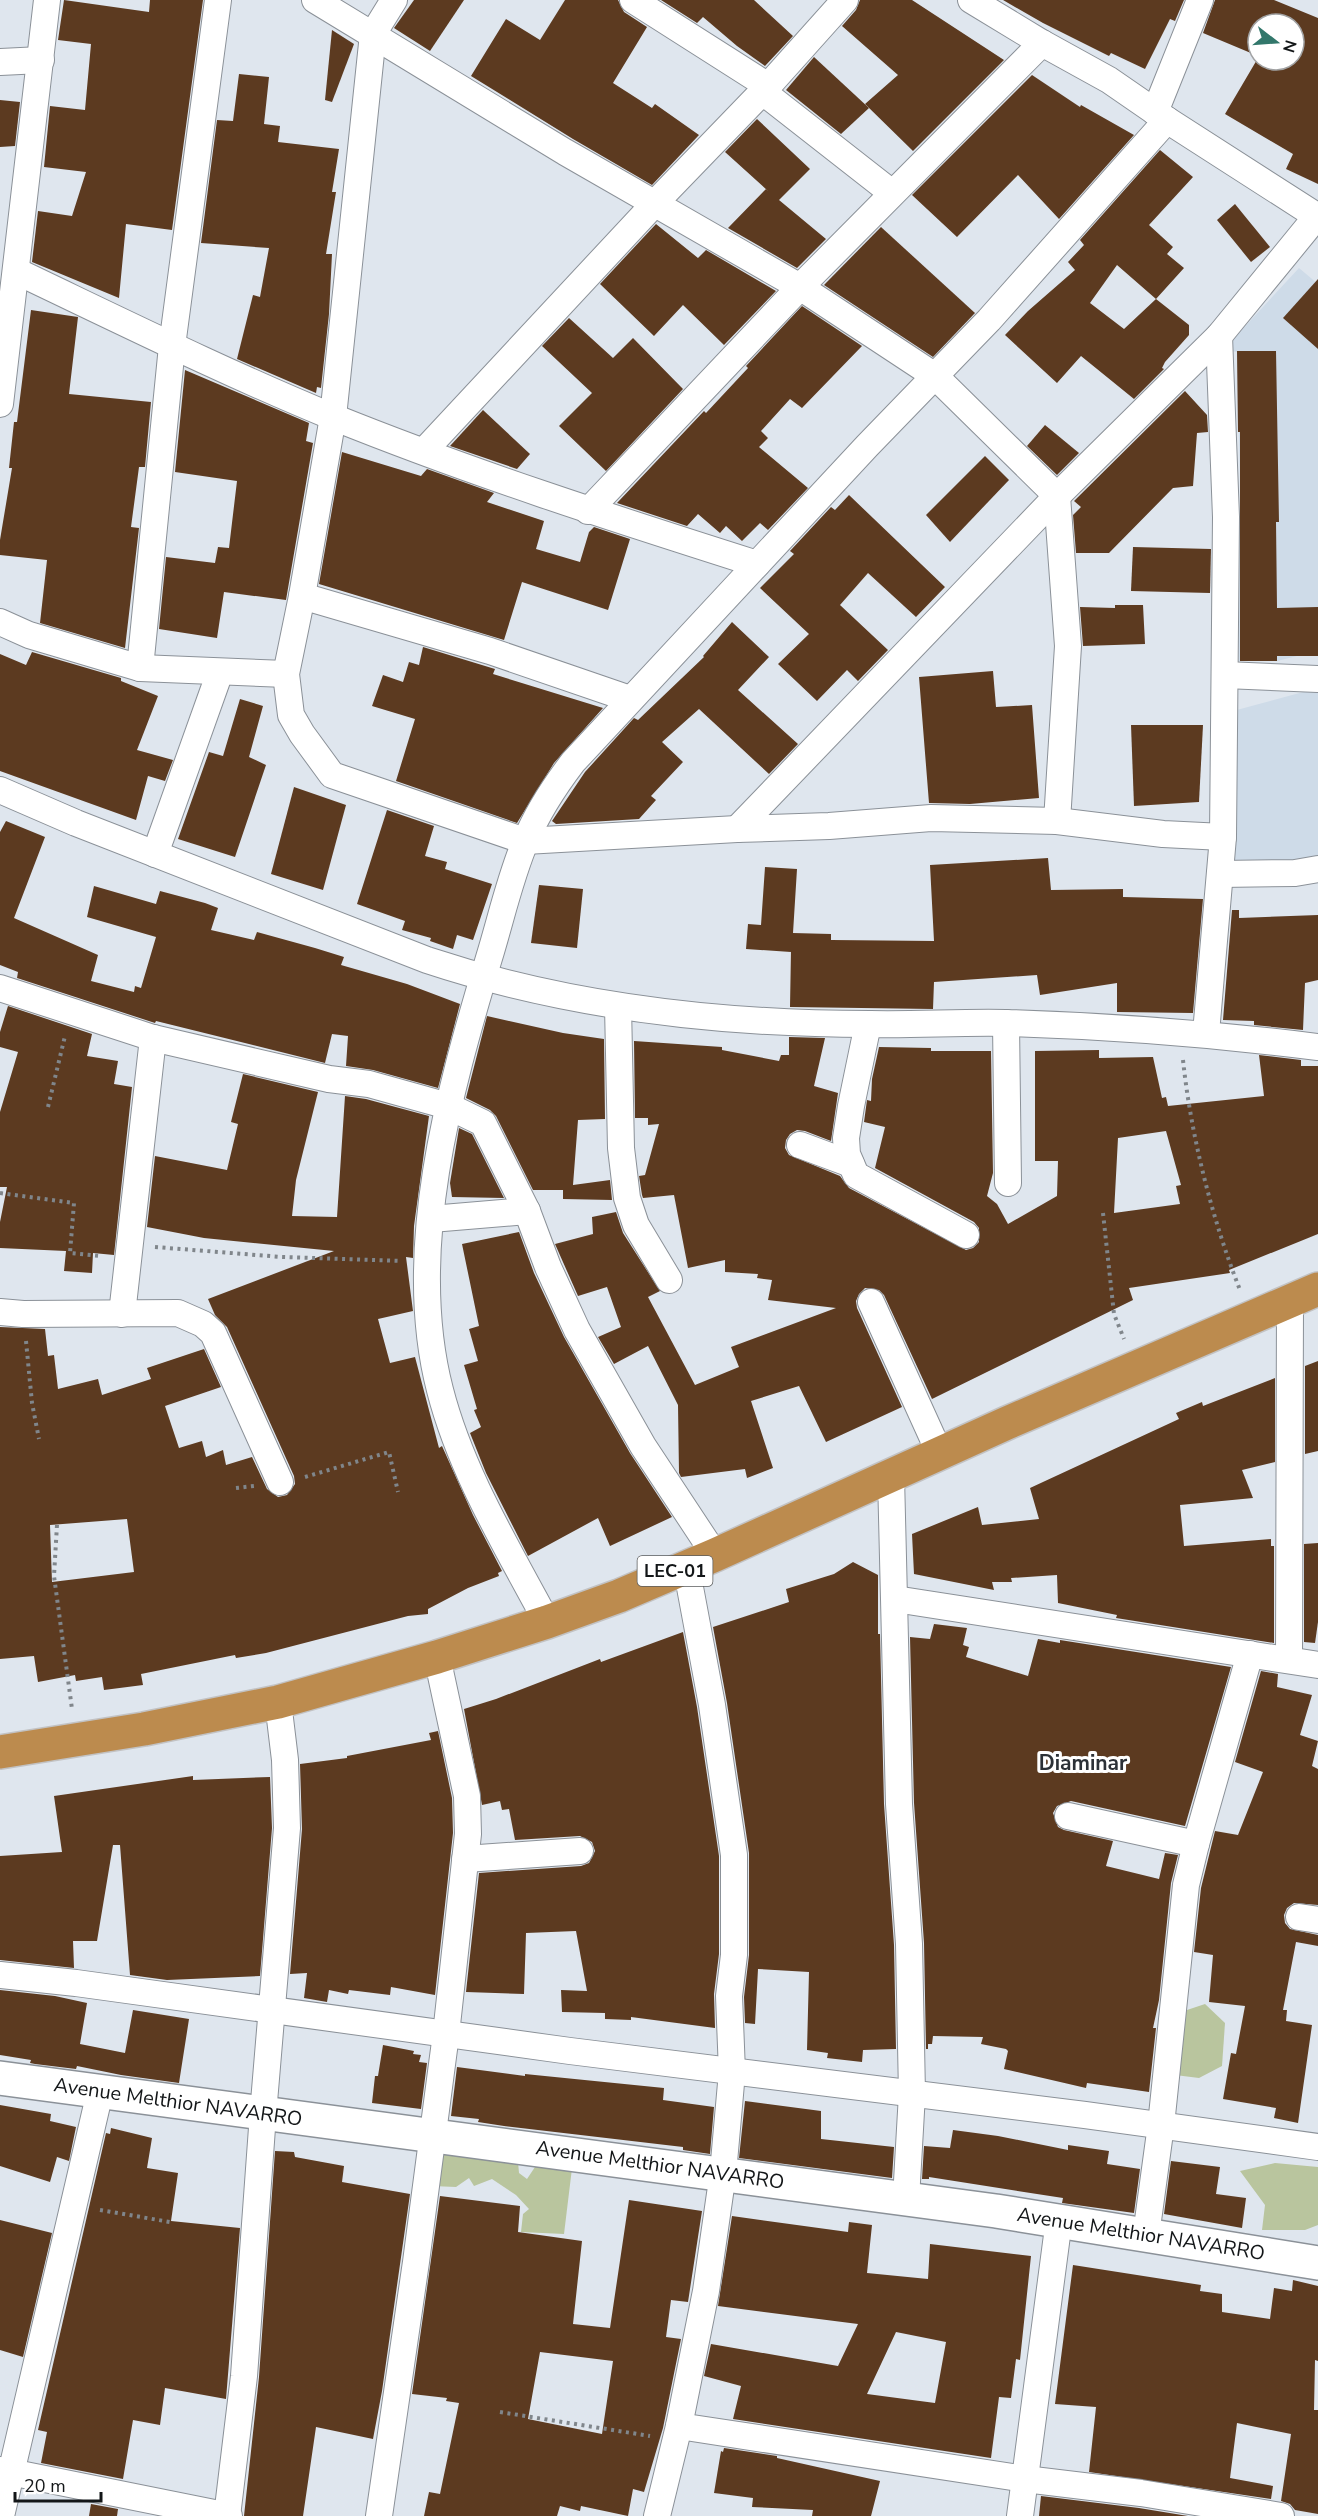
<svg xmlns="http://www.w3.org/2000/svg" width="1318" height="2516" font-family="'Nunito Sans',sans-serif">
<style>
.built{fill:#cedbe8}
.green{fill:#b9c59e}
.building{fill:#5c3a20;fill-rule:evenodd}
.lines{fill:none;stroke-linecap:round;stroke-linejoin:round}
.street-casing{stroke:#8b9198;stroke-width:28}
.secondary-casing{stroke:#8b9198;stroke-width:36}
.highway-casing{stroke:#c2c2c3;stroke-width:36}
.path{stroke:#80868b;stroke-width:4;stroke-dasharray:3 4.5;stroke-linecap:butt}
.street{stroke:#fff;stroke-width:26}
.secondary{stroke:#fff;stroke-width:33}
.highway{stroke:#bc8b4e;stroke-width:33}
.labels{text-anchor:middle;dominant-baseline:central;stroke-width:6;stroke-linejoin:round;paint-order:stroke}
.shield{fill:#fff;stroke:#5a5c5d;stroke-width:1.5}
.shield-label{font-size:18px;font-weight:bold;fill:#131618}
.street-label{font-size:20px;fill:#131618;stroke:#fff}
.neighbourhood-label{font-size:21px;font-weight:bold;fill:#2c3137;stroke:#fff}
</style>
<rect width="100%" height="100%" fill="#dfe6ee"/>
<g class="built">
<polygon points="1299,268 1318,284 1318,656 1297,656 1277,661 1239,661 1238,529 1241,523 1237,352 1224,349"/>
<polygon points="1318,688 1318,867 1220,874 1233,711"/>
</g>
<g class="green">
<polygon points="1205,2004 1225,2023 1222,2066 1199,2078 1167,2074 1178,2013"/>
<polygon points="436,2150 517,2151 519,2173 527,2179 543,2155 573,2160 564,2234 521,2232 523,2214 529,2209 516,2195 492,2179 474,2186 469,2178 456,2187 432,2186"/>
<polygon points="1275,2163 1318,2167 1318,2225 1305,2230 1262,2230 1265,2205 1240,2171"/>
</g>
<g class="building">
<polygon points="64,0 149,12 150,0 203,0 172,230 126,224 119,298 32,262 38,211 72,216 86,172 44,167 50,106 85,110 91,44 58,40"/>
<polygon points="414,0 464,0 430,51 394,28"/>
<polygon points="565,0 618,0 624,12 647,27 613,83 652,108 655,104 699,135 652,185 573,139 471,76 506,19 540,40"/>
<polygon points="661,0 754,0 793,36 765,66 737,46 703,17 697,23"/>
<polygon points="860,0 912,0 1004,60 913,151 865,104 898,75 842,26 856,10"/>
<polygon points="1003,0 1184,0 1175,21 1170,19 1145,69 1111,53 1109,56 1043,23"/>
<polygon points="1215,0 1274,0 1318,18 1318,184 1286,169 1293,154 1225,114 1258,58 1258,60 1294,60 1294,24 1258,24 1258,56 1203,33"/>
<polygon points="332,30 354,44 332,102 325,100"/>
<polygon points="814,57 869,108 841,134 786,90"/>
<polygon points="239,74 269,77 264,124 280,126 278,142 339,149 332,192 336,192 326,254 332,254 329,314 321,388 317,387 316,393 237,359 253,295 260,297 269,248 201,243 217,120 233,121"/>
<polygon points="1032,75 1080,107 1081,105 1134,135 1059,219 1018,175 957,237 912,195"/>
<polygon points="0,100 20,102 15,146 0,147"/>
<polygon points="757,119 810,169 779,200 826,239 797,268 728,228 766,189 768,191 725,152"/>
<path d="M 1160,150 L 1193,177 L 1149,225 L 1173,247 L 1167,254 L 1184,268 L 1156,299 L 1189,325 L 1189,335 L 1165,362 L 1162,368 L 1164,369 L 1134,399 L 1081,356 L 1057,383 L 1005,335 L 1028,311 L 1075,270 L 1068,262 L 1084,245 L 1080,240 ZM 1117,265 L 1156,299 L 1124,329 L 1090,303 Z"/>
<polygon points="1235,204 1270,247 1251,262 1217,220"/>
<polygon points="656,224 698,258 706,250 776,291 724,345 683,305 654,336 600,284"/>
<polygon points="881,227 975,313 933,357 824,285"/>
<polygon points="1318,279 1318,349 1283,318"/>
<polygon points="802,306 862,346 802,408 790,399 761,431 768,438 759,447 808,488 768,530 760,523 742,541 726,526 720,533 698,514 687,526 617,503 704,411 706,413 748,368 746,366"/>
<polygon points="31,310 78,317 69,394 151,402 145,467 139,467 131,527 139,528 125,648 40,623 47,560 0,555 0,540 12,468 9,468 14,422 17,422"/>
<polygon points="569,318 613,358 633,338 683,389 606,471 559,426 592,393 542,346"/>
<polygon points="1237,351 1276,351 1279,522 1276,522 1277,608 1318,607 1318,656 1277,656 1277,661 1240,661 1240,432 1238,432"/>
<polygon points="185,370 309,423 306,441 313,443 286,600 224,592 217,638 159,629 166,557 215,563 218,547 229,548 237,481 175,472"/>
<polygon points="1185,391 1207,415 1208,432 1197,433 1193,486 1173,488 1109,553 1076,553 1073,515 1081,507 1074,501"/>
<polygon points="483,410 530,454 517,469 450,446"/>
<polygon points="1045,425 1079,453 1057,475 1027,446"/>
<polygon points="342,452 421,476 427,469 494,493 487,502 544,521 536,549 580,562 589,532 594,527 630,539 608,610 522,582 504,640 319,584"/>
<polygon points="985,456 1009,480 950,542 926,515"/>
<polygon points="849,495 945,587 916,617 868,573 840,605 888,650 858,681 847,670 817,701 778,664 809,634 760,588 794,554 790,551 831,507 835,510"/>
<polygon points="1133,547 1211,549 1210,593 1131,591"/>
<polygon points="1115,605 1143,605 1145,644 1083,646 1080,607 1115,608"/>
<polygon points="732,622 769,657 738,690 798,744 769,774 699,709 662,742 683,762 651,796 656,800 639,819 556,824 552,821 585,772 634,718 638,720 704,657 703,656"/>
<polygon points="423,647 495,669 493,674 603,708 554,763 517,823 396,781 415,719 372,706 383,675 403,682 409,662 419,665"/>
<polygon points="32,652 121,678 121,681 158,696 137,750 173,760 165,781 148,776 136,820 0,771 0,654 26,665"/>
<polygon points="993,671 996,707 1032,705 1039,798 970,804 929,803 919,677"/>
<polygon points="240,699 263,706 249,757 266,765 235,857 178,839 209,752 223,756"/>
<polygon points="1131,725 1203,725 1199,802 1134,806"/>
<polygon points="294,787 346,805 323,890 271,874"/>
<polygon points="387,810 434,826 425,856 447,862 445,869 492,884 473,940 457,935 453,949 430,941 431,938 402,930 405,921 357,904"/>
<polygon points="6,821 45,837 14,918 98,955 91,981 134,992 135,986 141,988 156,937 87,917 94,886 156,904 160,891 205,903 218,908 211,930 254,940 257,932 315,948 344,957 341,965 407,984 460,1004 438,1088 373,1070 346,1066 348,1036 332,1034 325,1063 156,1021 155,1023 17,978 18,972 0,965 0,832"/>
<polygon points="1048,858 1051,890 1123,889 1123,897 1203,899 1193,1013 1117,1012 1117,983 1040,995 1037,975 934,982 933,1009 790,1007 791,950 791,952 746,949 748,924 761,925 765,867 797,869 793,933 831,934 831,940 934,941 930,865"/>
<polygon points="539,885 583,889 577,948 531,943"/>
<polygon points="1232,910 1239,910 1239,918 1318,915 1318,980 1305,983 1303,1030 1254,1025 1254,1021 1223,1020"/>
<polygon points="8,1006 92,1034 87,1056 118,1061 114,1084 132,1087 114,1255 93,1253 92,1273 64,1271 66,1251 0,1248 0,1222 7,1187 0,1187 0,1112 18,1052 0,1047 0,1032"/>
<polygon points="487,1016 563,1033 604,1039 605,1119 578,1120 573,1185 610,1180 612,1200 563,1199 563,1190 533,1190 496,1116 490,1110 466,1098"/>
<path d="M 789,1037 L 825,1038 L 814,1086 L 838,1093 L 831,1141 L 805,1131 L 797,1130 L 790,1134 L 786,1140 L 785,1148 L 789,1155 L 840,1176 L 849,1188 L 966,1250 L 973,1248 L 979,1242 L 979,1228 L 974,1222 L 875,1168 L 885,1127 L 864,1122 L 867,1100 L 871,1101 L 872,1079 L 879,1047 L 931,1048 L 931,1051 L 991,1051 L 993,1173 L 987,1196 L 997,1204 L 1008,1224 L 1057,1196 L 1058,1161 L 1035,1161 L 1035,1051 L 1099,1050 L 1099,1058 L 1153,1057 L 1162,1098 L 1166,1097 L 1168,1106 L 1264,1096 L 1259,1055 L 1301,1060 L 1301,1066 L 1318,1066 L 1318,1234 L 1229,1270 L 1230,1273 L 1129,1288 L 1133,1300 L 932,1399 L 884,1295 L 879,1290 L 865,1288 L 859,1294 L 856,1301 L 857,1308 L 902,1407 L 826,1442 L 799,1386 L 751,1401 L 773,1468 L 747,1478 L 745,1469 L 681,1477 L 679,1473 L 678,1405 L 648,1346 L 614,1364 L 598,1337 L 621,1327 L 607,1287 L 578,1296 L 555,1244 L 593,1234 L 592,1217 L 616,1212 L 623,1233 L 660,1291 L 648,1297 L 695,1385 L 739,1367 L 731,1347 L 836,1308 L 768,1300 L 772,1280 L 757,1278 L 758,1274 L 725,1272 L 725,1260 L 688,1268 L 674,1195 L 643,1198 L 642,1195 L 639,1176 L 645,1175 L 659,1124 L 648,1125 L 648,1118 L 635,1118 L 634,1041 L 722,1047 L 722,1050 L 779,1061 L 781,1055 L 789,1055 ZM 1166,1131 L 1181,1185 L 1176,1186 L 1180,1204 L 1114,1213 L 1118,1138 Z"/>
<path d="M 243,1074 L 318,1092 L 296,1180 L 292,1216 L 337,1217 L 345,1096 L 366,1099 L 429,1116 L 414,1226 L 413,1258 L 406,1257 L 413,1311 L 378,1319 L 390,1363 L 415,1357 L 439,1448 L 442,1446 L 473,1515 L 502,1571 L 498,1573 L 499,1576 L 468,1588 L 428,1609 L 428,1614 L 408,1616 L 266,1653 L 236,1658 L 235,1655 L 141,1674 L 143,1685 L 104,1690 L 102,1677 L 76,1681 L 75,1675 L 38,1682 L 34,1656 L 0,1659 L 0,1327 L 45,1329 L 48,1356 L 54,1355 L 58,1389 L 98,1379 L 102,1395 L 151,1379 L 147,1368 L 204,1349 L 221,1387 L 165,1406 L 179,1448 L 202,1441 L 206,1457 L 223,1450 L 226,1465 L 252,1457 L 267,1489 L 278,1497 L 287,1495 L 295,1484 L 294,1476 L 227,1327 L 215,1315 L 208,1299 L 334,1251 L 204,1238 L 147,1227 L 155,1156 L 227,1170 L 238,1124 L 231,1122 ZM 127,1519 L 134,1572 L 52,1582 L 50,1525 Z"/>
<polygon points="459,1128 472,1134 504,1198 452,1197 450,1183"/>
<polygon points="519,1232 534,1273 564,1337 630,1453 672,1517 610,1546 598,1518 528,1556 486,1473 470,1433 481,1427 474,1410 477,1409 464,1365 478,1361 469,1329 479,1326 462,1244"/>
<polygon points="1318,1361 1318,1451 1305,1454 1305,1366"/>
<polygon points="1275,1378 1275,1462 1242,1470 1253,1498 1180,1505 1184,1546 1271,1539 1271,1546 1274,1546 1274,1643 1116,1618 1117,1615 1058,1603 1057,1575 1011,1578 1012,1582 992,1582 994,1590 914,1574 912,1534 978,1507 982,1525 1039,1519 1030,1488 1179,1419 1176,1413 1202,1402 1203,1406"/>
<polygon points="1318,1543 1318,1622 1315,1643 1304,1642 1304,1544"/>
<polygon points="853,1562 878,1575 878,1634 880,1634 884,1804 894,1945 896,2049 863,2050 862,2062 827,2058 828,2053 807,2050 809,1972 758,1969 755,2024 745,2023 744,1997 749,1955 749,1853 727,1703 713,1627 789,1602 786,1589 834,1574"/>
<polygon points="934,1624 967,1628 963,1645 969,1647 966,1657 1028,1676 1038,1639 1060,1643 1060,1640 1231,1667 1185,1826 1071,1801 1057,1806 1053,1813 1058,1827 1064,1830 1113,1841 1106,1866 1159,1879 1165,1853 1178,1855 1171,1883 1159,2000 1153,2028 1156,2028 1149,2092 1087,2083 1086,2088 1004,2069 1008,2051 1006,2049 981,2044 983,2037 933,2036 932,2044 928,2044 928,2049 926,2049 924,1943 914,1803 910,1637 930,1639"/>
<polygon points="683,1632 697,1707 719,1856 719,1954 714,1994 715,2028 631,2017 631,2020 605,2019 605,2013 562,2012 561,1990 587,1991 576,1931 526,1933 524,1994 466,1992 479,1873 581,1866 589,1863 595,1851 592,1842 580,1836 515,1840 509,1809 502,1810 500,1801 482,1805 464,1709 496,1699 600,1659 601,1662"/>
<polygon points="1261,1671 1278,1674 1277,1687 1312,1695 1300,1735 1318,1741 1312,1766 1318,1769 1318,1905 1294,1903 1287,1908 1284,1915 1285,1923 1290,1929 1318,1935 1318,1946 1296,1942 1283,2010 1287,2010 1286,2021 1312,2025 1298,2123 1274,2118 1276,2108 1223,2099 1231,2053 1236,2054 1245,2006 1209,2002 1213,1955 1194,1952 1201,1888 1215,1831 1238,1835 1263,1772 1235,1762"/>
<polygon points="438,1731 452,1798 453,1833 435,1995 391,1987 390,1995 349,1990 348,1994 329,1990 327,2002 304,1998 307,1973 290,1974 302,1829 300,1764 347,1758 347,1756 431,1740 429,1733"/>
<polygon points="193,1776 193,1780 270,1777 272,1828 260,1976 167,1980 130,1975 120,1845 113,1845 97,1941 73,1941 74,1968 0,1960 0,1856 62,1852 54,1796"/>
<polygon points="0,1990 55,1996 87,2003 80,2044 125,2053 133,2010 189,2019 179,2083 121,2075 77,2066 76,2069 35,2064 30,2063 31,2060 0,2055"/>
<polygon points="383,2045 414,2051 413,2054 421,2055 419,2062 427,2063 421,2109 372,2103 375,2076 378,2076"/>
<polygon points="457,2067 525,2076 525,2074 664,2088 663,2100 714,2107 710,2154 683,2150 683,2147 504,2126 478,2122 479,2119 451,2116"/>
<polygon points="745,2101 821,2111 821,2139 894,2147 892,2178 739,2158"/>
<polygon points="0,2105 51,2114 50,2121 76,2127 69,2161 57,2157 50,2182 0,2166"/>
<polygon points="111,2128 152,2138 147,2168 178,2173 171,2221 240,2228 226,2399 165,2388 160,2425 133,2420 123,2479 41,2463 47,2432 38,2430 106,2133 110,2134"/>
<polygon points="953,2130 998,2136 1068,2150 1068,2145 1109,2151 1107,2164 1140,2169 1134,2213 1062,2203 1063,2198 1024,2192 929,2177 929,2179 922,2179 924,2146 950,2148"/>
<polygon points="275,2151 294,2152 295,2157 344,2166 342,2182 410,2194 382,2391 373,2439 316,2427 303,2516 244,2516 259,2377"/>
<polygon points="1171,2161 1220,2167 1216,2194 1246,2198 1242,2228 1164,2214"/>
<path d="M 440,2196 L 520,2206 L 518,2232 L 582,2241 L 573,2324 L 610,2328 L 629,2200 L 702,2211 L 688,2302 L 671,2300 L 666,2337 L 681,2339 L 663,2428 L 644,2492 L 633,2489 L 628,2516 L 581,2506 L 580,2511 L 560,2506 L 557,2516 L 424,2516 L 429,2492 L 440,2494 L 459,2403 L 446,2401 L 447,2398 L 412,2394 ZM 540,2352 L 613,2361 L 602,2434 L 528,2419 Z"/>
<path d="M 732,2216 L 848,2232 L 849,2222 L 872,2225 L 867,2273 L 928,2279 L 930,2244 L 1031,2256 L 1020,2360 L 1016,2359 L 1011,2398 L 999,2397 L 991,2458 L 733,2419 L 741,2386 L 704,2376 L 711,2344 L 838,2366 L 858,2324 L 718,2306 ZM 896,2332 L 946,2342 L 935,2403 L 867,2394 Z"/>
<polygon points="0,2220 52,2233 23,2357 0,2350"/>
<polygon points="1073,2265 1201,2285 1200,2291 1222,2294 1222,2312 1270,2319 1274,2288 1292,2291 1293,2280 1318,2286 1318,2361 1315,2360 1314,2410 1318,2410 1318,2514 1295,2510 1290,2504 1281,2501 1291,2434 1237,2423 1230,2478 1273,2486 1271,2499 1089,2472 1096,2407 1055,2404"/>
<polygon points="724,2448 777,2456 777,2458 880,2481 871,2516 812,2516 813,2510 752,2507 753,2498 714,2493 721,2451 723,2452"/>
<polygon points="1041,2496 1139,2508 1188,2516 1039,2516"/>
<polygon points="91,2504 118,2509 117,2516 89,2516"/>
</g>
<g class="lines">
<g class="street-casing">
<g id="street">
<polyline points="315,0 565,152 800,287 935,376 1057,496 1068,646 1057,821"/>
<polyline points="394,0 373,34 333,417 302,596 286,674 291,715 302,734 332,775 525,841 737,829 829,826 931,818 1057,821 1163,834 1223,837"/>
<polyline points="633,0 768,86"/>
<polyline points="971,0 1042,43 1109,80 1167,120 1318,217"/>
<polyline points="0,62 41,60"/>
<polyline points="763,92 892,193"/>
<polyline points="1155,112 1200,0"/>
<path d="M 16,271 C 121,321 226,373 333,417 C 472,473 615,519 757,564"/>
<polyline points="0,404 47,0"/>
<polyline points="424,451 656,202 768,86 845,0"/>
<polyline points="588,511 800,287 1042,43"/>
<polyline points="302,596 490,651 630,699"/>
<polyline points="0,622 29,635 140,668 286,674"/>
<polyline points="140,668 172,346 218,0"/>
<polyline points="1225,675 1318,679"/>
<path d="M 0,790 L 76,823 L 427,960 C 569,1007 721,1024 870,1024 C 915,1025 961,1022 1006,1023 C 1110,1026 1214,1034 1318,1047"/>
<polyline points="737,829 1057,496 1219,336 1317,216"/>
<polyline points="155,854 220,672"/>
<polyline points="1220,874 1295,873 1318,869"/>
<polyline points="0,988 153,1038 329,1079 369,1084 448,1106 483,1123 527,1211 548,1267 577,1330 643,1446 715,1555"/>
<polyline points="618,1006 621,1148 627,1198 636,1225 669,1280"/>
<polyline points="1006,1023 1008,1183"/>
<polyline points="868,1024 851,1106 846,1138 847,1154 856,1175 966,1235"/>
<polyline points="1206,1033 1223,837 1226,517 1219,336"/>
<polyline points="800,1145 851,1164"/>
<polyline points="431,1219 527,1211"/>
<polyline points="871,1302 940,1454"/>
<polyline points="0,1312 23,1314 178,1313 203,1324 213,1333 280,1482"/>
<polyline points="122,1314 153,1038"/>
<polyline points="891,1476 899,1804 909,1944 912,2094 906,2199"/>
<polyline points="895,1599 1318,1665"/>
<path d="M 547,1622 C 507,1547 461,1472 440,1390 C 404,1251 449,1091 489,958 C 501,919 510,877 526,840 C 538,811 554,787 573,762 L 867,446 L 989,320 L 1167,120"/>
<polyline points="1289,1660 1290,1301"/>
<polyline points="1068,1816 1196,1844"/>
<polyline points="465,1859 580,1851"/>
<polyline points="1299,1917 1318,1920"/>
<polyline points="0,1975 76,1983 570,2051 1085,2115 1318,2147"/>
<polyline points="1146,2235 1161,2125 1186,1885 1196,1844 1250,1654"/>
<polyline points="679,2426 1025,2479 1141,2493 1281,2516"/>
<polyline points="0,2470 229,2516"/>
<polyline points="1,2516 100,2092"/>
<polyline points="227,2516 244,2376 263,2114 287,1828 285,1760 278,1702"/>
<polyline points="379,2516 416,2262 446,2034 468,1834 467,1796 437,1657"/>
<polyline points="657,2516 679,2426 706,2291 723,2173 732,2072 729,1996 734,1955 734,1855 712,1705 686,1566"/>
<polyline points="1020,2516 1059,2220"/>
</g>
</g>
<g class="secondary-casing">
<polyline id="secondary" points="0,2078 996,2211 1318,2263"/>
</g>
<g class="highway-casing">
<polyline id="highway" points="0,1752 144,1729 278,1702 437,1657 547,1622 619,1596 715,1555 1007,1423 1318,1289"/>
</g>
<g class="path">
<path d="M 1183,1060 C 1191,1136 1212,1219 1240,1290"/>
<polyline points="48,1107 65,1036"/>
<polyline points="0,1193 74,1203 70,1253 101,1256"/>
<polyline points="1103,1213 1114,1314 1124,1339"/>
<polyline points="155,1247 282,1257 402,1261"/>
<polyline points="26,1341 32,1403 39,1439"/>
<polyline points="305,1477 389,1452 398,1492"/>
<polyline points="236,1488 254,1486"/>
<polyline points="57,1525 54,1576 72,1709"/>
<polyline points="100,2210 170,2222"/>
<polyline points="500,2412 650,2436"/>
</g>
<use href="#street" class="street"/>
<use href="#secondary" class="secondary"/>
<use href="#highway" class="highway"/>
</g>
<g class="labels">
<rect class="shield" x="637.5" y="1556" width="75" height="30" rx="4.5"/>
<g class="shield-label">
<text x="675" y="1571">LEC-01</text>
</g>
<g class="street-label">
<text transform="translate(178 2102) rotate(8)">Avenue Melthior NAVARRO</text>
<text transform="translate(660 2165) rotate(8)">Avenue Melthior NAVARRO</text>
<text transform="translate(1141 2234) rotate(9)">Avenue Melthior NAVARRO</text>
</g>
<g class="neighbourhood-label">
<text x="1083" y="1763">Diaminar</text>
</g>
</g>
<g transform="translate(1276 42) rotate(107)"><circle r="28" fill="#ffffff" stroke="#a1a2a3" stroke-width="1.5"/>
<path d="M0-4.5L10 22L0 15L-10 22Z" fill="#32776b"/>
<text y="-9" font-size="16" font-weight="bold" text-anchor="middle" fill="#131618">N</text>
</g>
<path d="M15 2492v9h86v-9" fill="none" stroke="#131618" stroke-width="3"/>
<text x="24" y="2492" font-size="18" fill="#131618" stroke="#ffffff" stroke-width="4.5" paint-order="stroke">20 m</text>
</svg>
